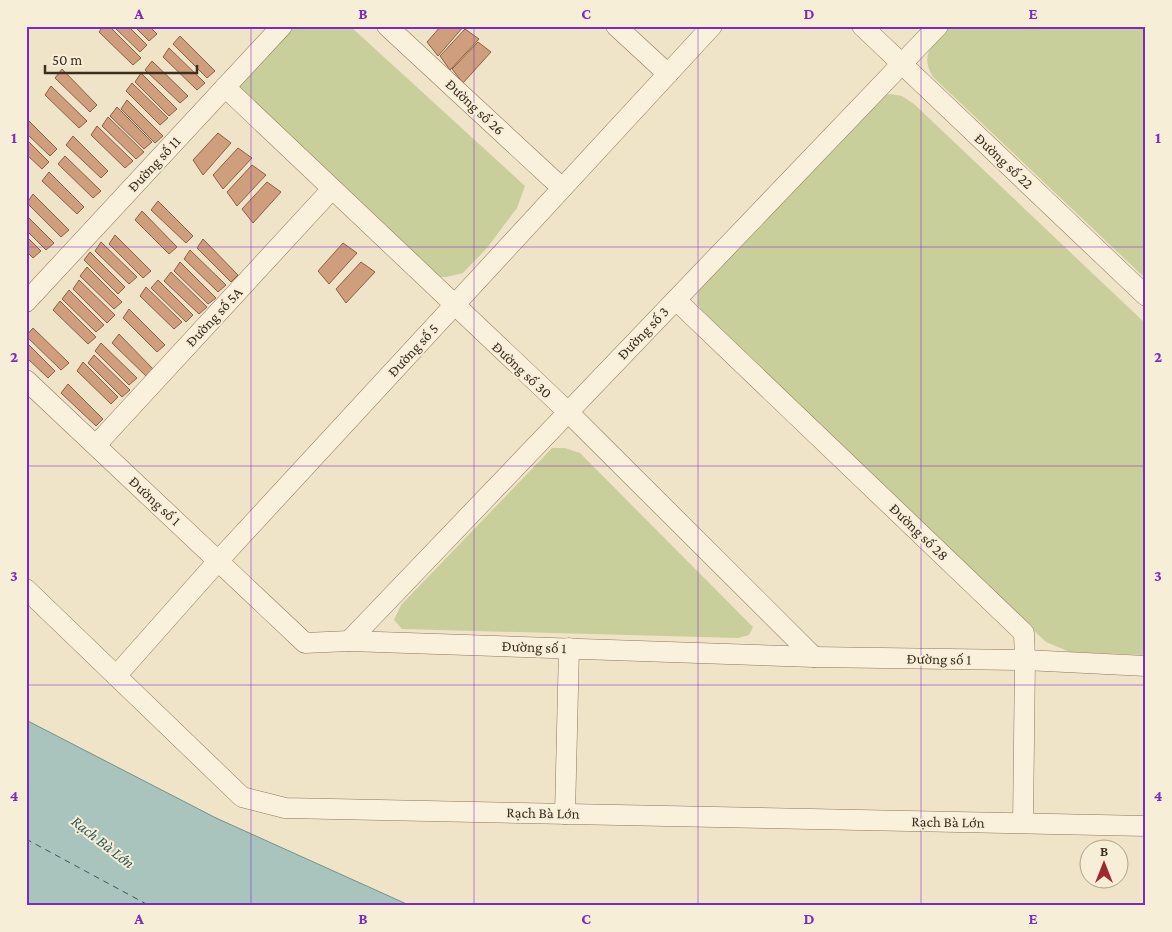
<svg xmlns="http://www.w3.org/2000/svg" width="1172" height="932" font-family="'Crimson Pro',serif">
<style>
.green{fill:#c9cf9b}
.water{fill:#a9c4bc;stroke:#6f938a}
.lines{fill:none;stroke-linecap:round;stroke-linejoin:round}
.ferry{stroke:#2f5d5a;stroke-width:1;stroke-dasharray:6 5;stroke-linecap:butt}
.building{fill:#cf9f7d;stroke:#8d5f41}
.minor-casing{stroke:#8d765c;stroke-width:21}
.minor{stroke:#faf1dc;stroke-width:20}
.grid{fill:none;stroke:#7b2cbf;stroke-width:1;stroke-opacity:0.55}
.labels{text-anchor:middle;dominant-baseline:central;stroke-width:4;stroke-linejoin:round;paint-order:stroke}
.street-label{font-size:15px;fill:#3d2e20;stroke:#f7eed8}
.water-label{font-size:16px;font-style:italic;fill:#2f5d5a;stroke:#f7eed8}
.neatline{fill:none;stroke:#7b2cbf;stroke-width:2}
.grid-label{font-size:16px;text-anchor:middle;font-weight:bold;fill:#7b2cbf}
</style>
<rect width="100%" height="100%" fill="#f0e4c8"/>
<g class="green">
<polygon points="291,26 350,26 525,186 517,208 487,248 463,273 447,277 435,277 239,88 244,76"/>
<path d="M 951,26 L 1146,26 L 1146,279 L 933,77 C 918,53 935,43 951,26 Z"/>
<polygon points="890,94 902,96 914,104 1146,324 1146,655 1070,652 1046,642 703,315 698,304 699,287 876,98"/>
<polygon points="552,448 565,448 580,453 753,627 749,635 738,638 402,629 394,620 401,605"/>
</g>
<polygon class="water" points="26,720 216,818 411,906 26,906"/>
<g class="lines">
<polyline class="ferry" points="26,839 150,906"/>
</g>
<g class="building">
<polygon points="103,26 109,26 141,58 133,65 99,32"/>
<polygon points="113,26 128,26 147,45 140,52"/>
<polygon points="134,26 149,26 157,34 149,41"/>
<polygon points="441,26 464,26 438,56 427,42"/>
<polygon points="465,29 479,39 450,70 440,56"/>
<polygon points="180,36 215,71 207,78 173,44"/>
<polygon points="478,42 491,52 463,83 452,69"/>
<polygon points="169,48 205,83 197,90 163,57"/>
<polygon points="152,61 188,96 180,103 145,70"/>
<polygon points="62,69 97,105 90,112 55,78"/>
<polygon points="141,73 177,109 169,116 135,82"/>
<polygon points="132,83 168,118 160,125 126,91"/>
<polygon points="51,86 87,121 79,128 45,95"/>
<polygon points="127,100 163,136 155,143 121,109"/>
<polygon points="117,107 152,142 144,149 110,116"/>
<polygon points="108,117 144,152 136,159 102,126"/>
<polygon points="26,118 57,149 50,156 26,133"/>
<polygon points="97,126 133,161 125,168 91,135"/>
<polygon points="218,133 231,143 203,175 193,160"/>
<polygon points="73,136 108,171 101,178 66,145"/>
<polygon points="26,139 49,162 42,169 26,154"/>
<polygon points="238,148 252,158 223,189 213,175"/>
<polygon points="65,156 101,191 93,198 58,164"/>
<polygon points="252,165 266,175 237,206 227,192"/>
<polygon points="49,172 84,207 77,214 42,181"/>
<polygon points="267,182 281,192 253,223 242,209"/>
<polygon points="33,194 69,230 61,237 27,203"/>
<polygon points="158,201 193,236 186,243 151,210"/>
<polygon points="142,211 177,247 169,254 135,220"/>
<polygon points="26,215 54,243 46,250 26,230"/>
<polygon points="115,235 151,271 143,278 109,244"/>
<polygon points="26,236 41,251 33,258 26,251"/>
<polygon points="203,239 238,275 231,282 197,248"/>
<polygon points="101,242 137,277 129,284 95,251"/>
<polygon points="343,243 357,253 329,284 318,271"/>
<polygon points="190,250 226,285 218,292 184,259"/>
<polygon points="90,252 125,287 118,294 84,260"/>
<polygon points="180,262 216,298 208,304 174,271"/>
<polygon points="361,262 375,272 346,303 336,289"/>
<polygon points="87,267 122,302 114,309 80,276"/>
<polygon points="171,272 207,307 199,314 164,281"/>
<polygon points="79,280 115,315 107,323 73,289"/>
<polygon points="158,280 193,315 186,322 151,288"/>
<polygon points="146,287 182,322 174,329 140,296"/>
<polygon points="69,290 104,325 96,332 62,299"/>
<polygon points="60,301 96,337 88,344 53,310"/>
<polygon points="129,309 165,345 157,352 123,318"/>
<polygon points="33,328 69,363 61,370 26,336"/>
<polygon points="119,334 154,370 147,377 112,343"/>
<polygon points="26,342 55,371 48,378 26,357"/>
<polygon points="101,343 137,378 129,385 95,351"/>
<polygon points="94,355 130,390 122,397 88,363"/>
<polygon points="83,362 118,397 111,404 77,371"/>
<polygon points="68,384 103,419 96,426 61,393"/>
</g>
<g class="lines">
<g class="minor-casing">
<g id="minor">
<polyline points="387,26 562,188"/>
<polyline points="616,26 668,74"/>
<polyline points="862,26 1146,296"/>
<polyline points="225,87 567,411 814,657"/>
<polyline points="676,300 1024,633 1025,660 1023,823"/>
<polyline points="26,302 282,26"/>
<polyline points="26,380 305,643 349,641 814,657 1025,660 1146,666"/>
<polyline points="96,445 332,189"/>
<polyline points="26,589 242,797 285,808 1146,826"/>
<polyline points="349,641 938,26"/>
<polyline points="116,676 218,561 712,26"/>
<polyline points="565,814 569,648"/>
</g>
</g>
<use href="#minor" class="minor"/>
</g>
<path class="grid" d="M 251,26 L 251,906M 474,26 L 474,906M 698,26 L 698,906M 921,26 L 921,906M 26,247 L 1146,247M 26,466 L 1146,466M 26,685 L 1146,685"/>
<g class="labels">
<g class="street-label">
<text transform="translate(475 107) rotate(43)">Đường số 26</text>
<text transform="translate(1004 161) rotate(43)">Đường số 22</text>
<text transform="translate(154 164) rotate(-47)">Đường số 11</text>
<text transform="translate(214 317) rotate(-47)">Đường số 5A</text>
<text transform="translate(643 333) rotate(-46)">Đường số 3</text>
<text transform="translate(413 350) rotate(-47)">Đường số 5</text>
<text transform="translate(522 370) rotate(43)">Đường số 30</text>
<text transform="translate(155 501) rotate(43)">Đường số 1</text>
<text transform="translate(919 532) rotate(44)">Đường số 28</text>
<text transform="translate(534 647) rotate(2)">Đường số 1</text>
<text transform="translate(939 659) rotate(1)">Đường số 1</text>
<text transform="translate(543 813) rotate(1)">Rạch Bà Lớn</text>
<text transform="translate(948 822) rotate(1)">Rạch Bà Lớn</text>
</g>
<g class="water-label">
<text transform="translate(103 842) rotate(38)">Rạch Bà Lớn</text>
</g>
</g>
<rect width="1172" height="932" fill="none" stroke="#f7eed8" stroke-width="55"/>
<g transform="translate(1104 864)"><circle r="24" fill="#f7eed8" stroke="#ada18e"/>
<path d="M0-4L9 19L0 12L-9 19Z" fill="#9e2a2b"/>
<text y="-8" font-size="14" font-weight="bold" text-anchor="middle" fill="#3d2e20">B</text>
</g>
<path d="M45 65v8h152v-8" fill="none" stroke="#3d2e20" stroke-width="2.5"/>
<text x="52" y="65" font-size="15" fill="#3d2e20" stroke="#f7eed8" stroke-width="4" paint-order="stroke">50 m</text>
<rect x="28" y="28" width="1116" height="876" class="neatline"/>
<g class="grid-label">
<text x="139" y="19">A</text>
<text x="363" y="19">B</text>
<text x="586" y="19">C</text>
<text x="809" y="19">D</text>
<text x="1033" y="19">E</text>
<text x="14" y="143">1</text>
<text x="1158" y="143">1</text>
<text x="14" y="362">2</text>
<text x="1158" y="362">2</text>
<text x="14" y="581">3</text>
<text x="1158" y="581">3</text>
<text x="14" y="801">4</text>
<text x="1158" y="801">4</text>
<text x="139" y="924">A</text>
<text x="363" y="924">B</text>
<text x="586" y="924">C</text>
<text x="809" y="924">D</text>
<text x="1033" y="924">E</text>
</g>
</svg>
